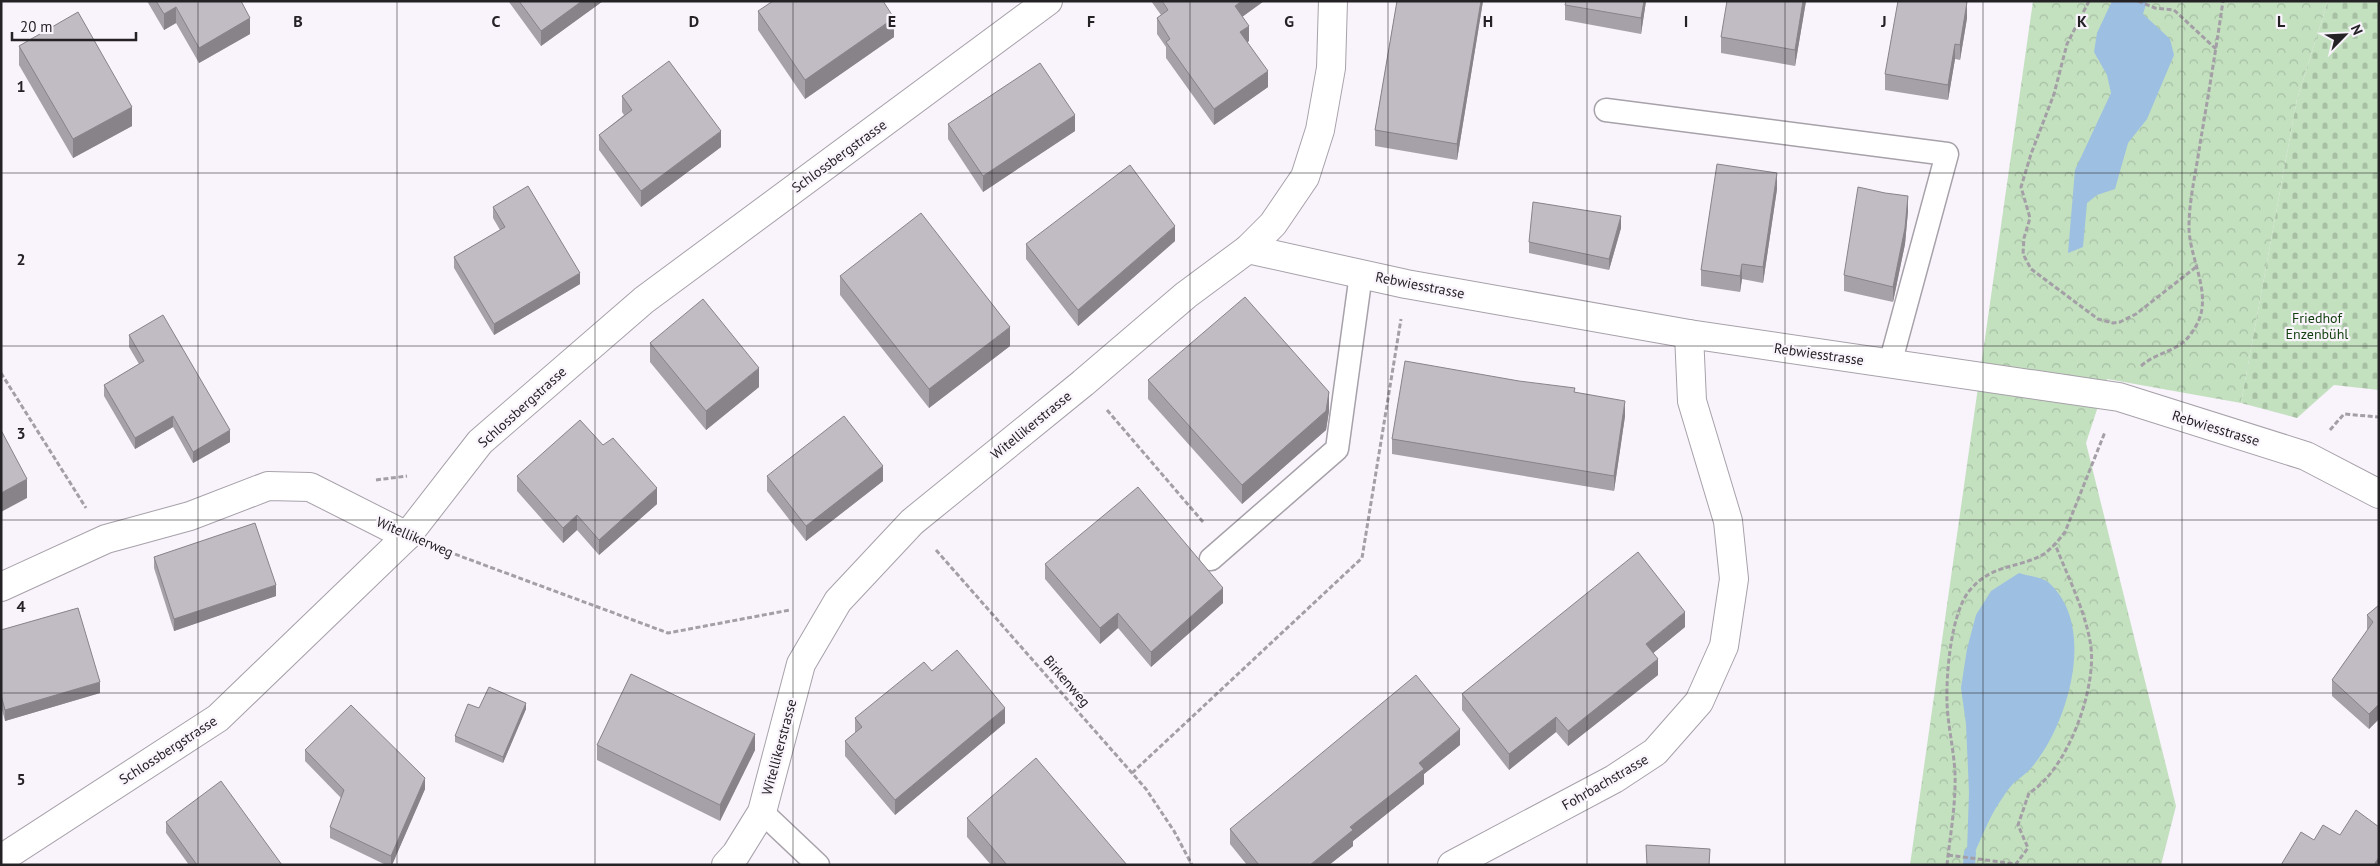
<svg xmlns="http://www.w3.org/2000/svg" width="2380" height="866" font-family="'PT Sans',sans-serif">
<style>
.forest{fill:url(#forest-crowns)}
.cemetery{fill:url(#cemetery-stones)}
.water{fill:#9dbfe2}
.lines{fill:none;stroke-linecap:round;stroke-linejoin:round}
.stream{stroke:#9dbfe2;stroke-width:12}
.lane-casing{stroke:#a7a1aa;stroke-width:25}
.street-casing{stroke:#a7a1aa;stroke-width:30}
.path{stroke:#a49fa6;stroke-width:3;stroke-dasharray:5 2.5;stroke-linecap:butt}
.lane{stroke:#fff;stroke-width:22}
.street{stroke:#fff;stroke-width:28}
.wall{fill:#a6a1a9}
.shaded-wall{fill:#878389}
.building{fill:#c1bbc4;stroke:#878389}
.grid{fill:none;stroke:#252226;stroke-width:1;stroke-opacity:0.55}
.labels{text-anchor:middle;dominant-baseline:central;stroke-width:4.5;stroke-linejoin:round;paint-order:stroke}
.street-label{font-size:14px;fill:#252226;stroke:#f9f3fc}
.park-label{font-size:14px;fill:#113f0d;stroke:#f9f3fc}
.grid-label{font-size:16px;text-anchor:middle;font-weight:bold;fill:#252226;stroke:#f9f3fc;stroke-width:4.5;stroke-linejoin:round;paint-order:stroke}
</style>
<defs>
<pattern id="forest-crowns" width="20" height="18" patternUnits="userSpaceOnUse" patternTransform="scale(1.25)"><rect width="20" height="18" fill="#c3e0bf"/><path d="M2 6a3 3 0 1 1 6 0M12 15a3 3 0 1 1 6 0" fill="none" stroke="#a7c0a4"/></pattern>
<pattern id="cemetery-stones" width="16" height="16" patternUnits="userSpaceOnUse" patternTransform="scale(1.25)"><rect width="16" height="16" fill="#c3e0bf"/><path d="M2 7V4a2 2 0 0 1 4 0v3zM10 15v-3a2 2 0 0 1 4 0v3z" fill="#a7c0a4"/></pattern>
</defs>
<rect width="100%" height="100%" fill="#f9f3fc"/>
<polygon class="forest" points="2033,1 2328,1 2297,99 2241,403 2107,379 2086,443 2176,806 2161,865 1910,865"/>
<polygon class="cemetery" points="2328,1 2379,1 2379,390 2334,385 2297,418 2241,403 2297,99"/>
<g class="water">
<polygon points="2112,1 2147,1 2143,14 2170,39 2174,55 2147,119 2128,143 2115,189 2097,195 2087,203 2083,247 2068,253 2075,170 2111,93 2107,75 2094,52 2097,33"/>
<path d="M 2019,573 C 2027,576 2042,577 2048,582 C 2098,625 2068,724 2032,767 C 2028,772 2021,777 2015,782 C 2009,787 2004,796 1999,803 C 1989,818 1982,837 1974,854 L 1967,852 L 1969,792 L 1966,724 L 1961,688 L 1967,649 L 1976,615 L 1991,591 Z"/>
</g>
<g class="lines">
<polyline class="stream" points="1969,865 1970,853"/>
<g class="lane-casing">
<g id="lane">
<polyline points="1606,110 1947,154 1890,364"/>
<polyline points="1211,559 1337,449 1361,274"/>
<polyline points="762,812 818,865"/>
</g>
</g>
<g class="street-casing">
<g id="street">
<polyline points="1248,249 1406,284 1689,334 2119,397 2306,456 2379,494"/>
<polyline points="1,587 106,539 190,516 268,486 310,487 407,536"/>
<polyline points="1,859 218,718 407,536 480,442 644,300 1048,1"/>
<polyline points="726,865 736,854 762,812 801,664 838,601 912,522 1083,383 1186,295 1248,249 1273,224 1305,177 1320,130 1331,68 1333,1"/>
<polyline points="1452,865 1614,779 1655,752 1699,702 1724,646 1734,579 1728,521 1692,401 1689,334"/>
</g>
</g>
<g class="path">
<polyline points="2089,1 2067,44 2054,94 2031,154 2021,187 2030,218 2024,238 2023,254 2031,269 2098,319 2113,323 2120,322 2136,314 2196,267"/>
<polyline points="2138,1 2155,8 2174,10 2216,49"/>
<path d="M 2141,366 C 2162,348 2182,354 2197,324 C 2213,294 2189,258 2189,227 C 2189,200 2196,172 2200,144 C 2208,97 2216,49 2223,1"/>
<polyline points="1,373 86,508"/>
<polyline points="1107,410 1203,522"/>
<polyline points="2330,430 2344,414 2379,417"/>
<polyline points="376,480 407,476"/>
<polyline points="441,549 668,633 790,610"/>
<polyline points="936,550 1146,789 1174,831 1192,865"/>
<polyline points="1132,773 1362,558 1401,319"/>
<path d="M 1948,855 L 2016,864 L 2028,848 L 2018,825 L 2029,793 C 2068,770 2099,684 2090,641 C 2084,608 2067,575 2055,544"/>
<path d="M 1947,865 C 1950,836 1956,804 1955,774 C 1954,750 1948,727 1947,703 C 1946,674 1951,612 1970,590 C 1993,563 2018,569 2044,554 C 2052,548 2059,540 2065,532 L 2105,432"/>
</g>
<use href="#lane" class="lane"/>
<use href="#street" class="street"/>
</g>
<g class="wall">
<polygon points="147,1 241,1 250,34 199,63 176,23 164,30"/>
<polygon points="509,1 603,1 541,46 509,2"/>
<polygon points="1151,1 1264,1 1242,17 1249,41 1247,42 1268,87 1214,125 1166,58 1166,47 1157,34 1157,18 1161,15"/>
<polygon points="1397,1 1483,1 1457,160 1375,146 1375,130"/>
<polygon points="1646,1 1641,34 1565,20 1565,5"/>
<polygon points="1806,1 1795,66 1721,53 1721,37"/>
<polygon points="758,11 894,37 805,99 758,30"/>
<polygon points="1967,18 1960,60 1955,59 1948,100 1885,90 1885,74"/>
<polygon points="19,46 132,126 73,158 19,65"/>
<polygon points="622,96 721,147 641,207 599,150 599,135 624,115 622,112"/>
<polygon points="948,124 1075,131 983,192 948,139"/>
<polygon points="1777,189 1763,283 1742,279 1740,292 1701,286 1701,270"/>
<polygon points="493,207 580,284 494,335 454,268 454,257 500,230 493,218"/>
<polygon points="1908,211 1905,244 1893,302 1844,291 1844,275"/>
<polygon points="1621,228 1609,270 1529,253 1529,242"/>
<polygon points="1175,241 1078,326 1026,259 1026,244"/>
<polygon points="840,276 1010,346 929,408 840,295"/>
<polygon points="129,335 230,442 193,463 173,427 135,449 104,396 104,385 139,364 129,347"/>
<polygon points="650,343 759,387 706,430 650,362"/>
<polygon points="1148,380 1329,411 1326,430 1242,504 1148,399"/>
<polygon points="1575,392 1625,416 1614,491 1392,454 1392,439"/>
<polygon points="603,445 657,504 599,555 577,530 563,543 517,491 517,476"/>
<polygon points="767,476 883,481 806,541 767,491"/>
<polygon points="154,557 276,596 174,631 154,568"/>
<polygon points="1045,564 1223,603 1151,667 1118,628 1100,644 1045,579"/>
<polygon points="2379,605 2379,719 2369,729 2332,696 2332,680 2367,631 2367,615"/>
<polygon points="1685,627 1653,653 1658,675 1568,746 1556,732 1509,770 1462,710 1462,694"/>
<polygon points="1,630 100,693 5,721 1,706"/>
<polygon points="932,671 1005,723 895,815 845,756 845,741 855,733 855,718"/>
<polygon points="479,708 526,709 503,763 455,742 455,736"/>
<polygon points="597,745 755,750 720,821 597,760"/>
<polygon points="1460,745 1424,774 1424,784 1353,841 1353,846 1329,865 1247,865 1230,844 1230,829"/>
<polygon points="305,750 425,789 392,865 386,865 330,838 330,827 341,798 305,761"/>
<polygon points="967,818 1127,865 991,865 967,837"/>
<polygon points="166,822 282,865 189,865 166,833"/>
</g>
<g class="shaded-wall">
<polygon points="582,1 603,1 541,46 541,31"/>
<polygon points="1242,1 1264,1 1235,22 1235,6"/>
<polygon points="1481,1 1483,1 1457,160 1457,144"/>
<polygon points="1644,1 1646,1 1641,34 1641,18"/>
<polygon points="1803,1 1806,1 1795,66 1795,50"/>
<polygon points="1967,2 1967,18 1960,60 1960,45"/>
<polygon points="176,7 176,23 164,30 164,14"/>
<polygon points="250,18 250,34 199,63 199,48"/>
<polygon points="894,18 894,37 805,99 805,80"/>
<polygon points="1249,26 1249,41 1240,48 1240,32"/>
<polygon points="1955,44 1955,59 1948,100 1948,85"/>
<polygon points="1268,71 1268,87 1214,125 1214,109"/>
<polygon points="132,107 132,126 73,158 73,139"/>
<polygon points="1075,115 1075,131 983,192 983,176"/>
<polygon points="721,131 721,147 641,207 641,191"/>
<polygon points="1777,173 1777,189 1763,283 1763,267"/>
<polygon points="1908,196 1908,211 1905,244 1893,302 1893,287"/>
<polygon points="1621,216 1621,228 1609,270 1609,259"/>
<polygon points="1175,226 1175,241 1078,326 1078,310"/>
<polygon points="1742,264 1742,279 1740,292 1740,276"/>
<polygon points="580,273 580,284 494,335 494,324"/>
<polygon points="1010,327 1010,346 929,408 929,389"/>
<polygon points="759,368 759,387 706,430 706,411"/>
<polygon points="1329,392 1329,411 1326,430 1242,504 1242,485"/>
<polygon points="1625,401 1625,416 1614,491 1614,476"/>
<polygon points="173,416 173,427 135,449 135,438"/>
<polygon points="230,430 230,442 193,463 193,452"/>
<polygon points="883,466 883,481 806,541 806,526"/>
<polygon points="27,479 27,498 1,512 1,493"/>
<polygon points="657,488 657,504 599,555 599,540"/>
<polygon points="577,515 577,530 563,543 563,528"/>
<polygon points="276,585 276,596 174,631 174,619"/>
<polygon points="1223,588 1223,603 1151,667 1151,652"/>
<polygon points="1685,612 1685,627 1646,659 1646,644"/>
<polygon points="1118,613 1118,628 1100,644 1100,628"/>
<polygon points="1658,659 1658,675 1568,746 1568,731"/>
<polygon points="100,682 100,693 5,721 5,710"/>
<polygon points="526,703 526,709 503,763 503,757"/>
<polygon points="2379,704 2379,719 2369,729 2369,714"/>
<polygon points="1005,708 1005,723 895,815 895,800"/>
<polygon points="1556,717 1556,732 1509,770 1509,754"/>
<polygon points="1460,729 1460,745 1424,774 1424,784 1353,841 1353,846 1329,865 1310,865 1419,763"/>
<polygon points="755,734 755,750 720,821 720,805"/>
<polygon points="425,778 425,789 392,865 391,865 391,856"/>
<polygon points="2379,857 2379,865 2374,865"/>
</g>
<g class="building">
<polygon points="156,1 241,1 250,18 199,48 176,7 164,14"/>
<polygon points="519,1 582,1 541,31"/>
<polygon points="773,1 883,1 894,18 805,80 758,11"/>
<polygon points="1162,1 1242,1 1235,6 1249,26 1240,32 1268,71 1214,109 1166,42 1170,39 1157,18 1168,10"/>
<polygon points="1397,1 1481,1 1457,144 1375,130"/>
<polygon points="1566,1 1644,1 1641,18 1565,5"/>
<polygon points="1727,1 1803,1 1795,50 1721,37"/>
<polygon points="1898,1 1961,1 1967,2 1960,45 1955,44 1948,85 1885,74"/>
<polygon points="78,12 132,107 73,139 19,46"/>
<polygon points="669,61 721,131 641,191 599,135 632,110 622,96"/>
<polygon points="1040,63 1075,115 983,176 948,124"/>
<polygon points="1717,164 1777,173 1763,267 1742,264 1740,276 1701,270"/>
<polygon points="1130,165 1175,226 1078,310 1026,244"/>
<polygon points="528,186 580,273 494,324 454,257 505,227 493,207"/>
<polygon points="1858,187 1885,193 1908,196 1905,228 1893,287 1844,275"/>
<polygon points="1533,202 1621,216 1609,259 1529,242"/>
<polygon points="921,213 1010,327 929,389 840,276"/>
<polygon points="1245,297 1329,392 1326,411 1242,485 1148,380"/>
<polygon points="703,299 759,368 706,411 650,343"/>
<polygon points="163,315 230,430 193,452 173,416 135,438 104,385 144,361 129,335"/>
<polygon points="1405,361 1519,381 1575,388 1574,392 1625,401 1614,476 1392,439"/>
<polygon points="844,416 883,466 806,526 767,476"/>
<polygon points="580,420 603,445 613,438 657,488 599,540 577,515 563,528 517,476"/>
<polygon points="1,430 27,479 1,493"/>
<polygon points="1138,487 1223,588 1151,652 1118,613 1100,628 1045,564"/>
<polygon points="255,523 276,585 174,619 154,557"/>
<polygon points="1638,552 1685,612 1646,644 1658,659 1568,731 1556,717 1509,754 1462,694"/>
<polygon points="2379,605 2379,704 2369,714 2332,680 2373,622 2367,615"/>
<polygon points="78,608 100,682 5,710 1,695 1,630"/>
<polygon points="957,650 1005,708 895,800 845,741 862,727 855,718 924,662 932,671"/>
<polygon points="631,674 755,734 720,805 597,745"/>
<polygon points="1416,675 1460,729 1419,763 1424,769 1350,827 1353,830 1310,865 1259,865 1230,829"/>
<polygon points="489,687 526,703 503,757 455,736 468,704 479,708"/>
<polygon points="351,705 425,778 391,856 330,827 344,790 305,750"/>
<polygon points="1036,758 1127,865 1007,865 967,818"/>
<polygon points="221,781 282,865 197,865 166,822"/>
<polygon points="2356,810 2379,827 2379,857 2374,865 2281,865 2301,832 2314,840 2323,825 2340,835"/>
<polygon points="1646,845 1710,849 1709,865 1647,865"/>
</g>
<path class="grid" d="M 198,1 L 198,865M 397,1 L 397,865M 595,1 L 595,865M 793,1 L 793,865M 992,1 L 992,865M 1190,1 L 1190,865M 1388,1 L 1388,865M 1587,1 L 1587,865M 1785,1 L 1785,865M 1983,1 L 1983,865M 2182,1 L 2182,865M 1,173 L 2379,173M 1,346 L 2379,346M 1,520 L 2379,520M 1,693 L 2379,693"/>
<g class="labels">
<g class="street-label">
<text transform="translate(839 156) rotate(-36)">Schlossbergstrasse</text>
<text transform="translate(1420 285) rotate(11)">Rebwiesstrasse</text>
<text transform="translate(1819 354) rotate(8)">Rebwiesstrasse</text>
<text transform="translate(522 407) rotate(-42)">Schlossbergstrasse</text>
<text transform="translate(1031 425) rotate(-39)">Witellikerstrasse</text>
<text transform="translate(2216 428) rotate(17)">Rebwiesstrasse</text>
<text transform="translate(415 537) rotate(23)">Witellikerweg</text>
<text transform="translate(1067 681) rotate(49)">Birkenweg</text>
<text transform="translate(779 747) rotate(-75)">Witellikerstrasse</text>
<text transform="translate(168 750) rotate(-33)">Schlossbergstrasse</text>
<text transform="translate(1605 782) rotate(-30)">Fohrbachstrasse</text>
</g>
<g class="park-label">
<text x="2317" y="318">Friedhof<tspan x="2317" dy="16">Enzenbühl</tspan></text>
</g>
</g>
<g class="grid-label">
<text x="298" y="27">B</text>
<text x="496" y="27">C</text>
<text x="694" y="27">D</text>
<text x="892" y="27">E</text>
<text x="1091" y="27">F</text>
<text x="1289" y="27">G</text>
<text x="1488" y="27">H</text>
<text x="1686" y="27">I</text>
<text x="1884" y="27">J</text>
<text x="2082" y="27">K</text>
<text x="2281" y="27">L</text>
<text x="21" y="92">1</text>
<text x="21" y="265">2</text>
<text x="21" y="439">3</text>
<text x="21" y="612">4</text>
<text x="21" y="785">5</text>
</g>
<rect width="2380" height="866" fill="none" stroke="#252226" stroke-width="5"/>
<g transform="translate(2345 35) rotate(66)" stroke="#f9f3fc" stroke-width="4" paint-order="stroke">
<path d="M0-4L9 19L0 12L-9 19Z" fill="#252226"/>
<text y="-8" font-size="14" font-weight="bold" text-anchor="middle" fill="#252226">N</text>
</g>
<path d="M12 32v8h124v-8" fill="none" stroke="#252226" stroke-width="2.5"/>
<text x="20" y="32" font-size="15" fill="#252226" stroke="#f9f3fc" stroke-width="4" paint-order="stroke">20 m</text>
</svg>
